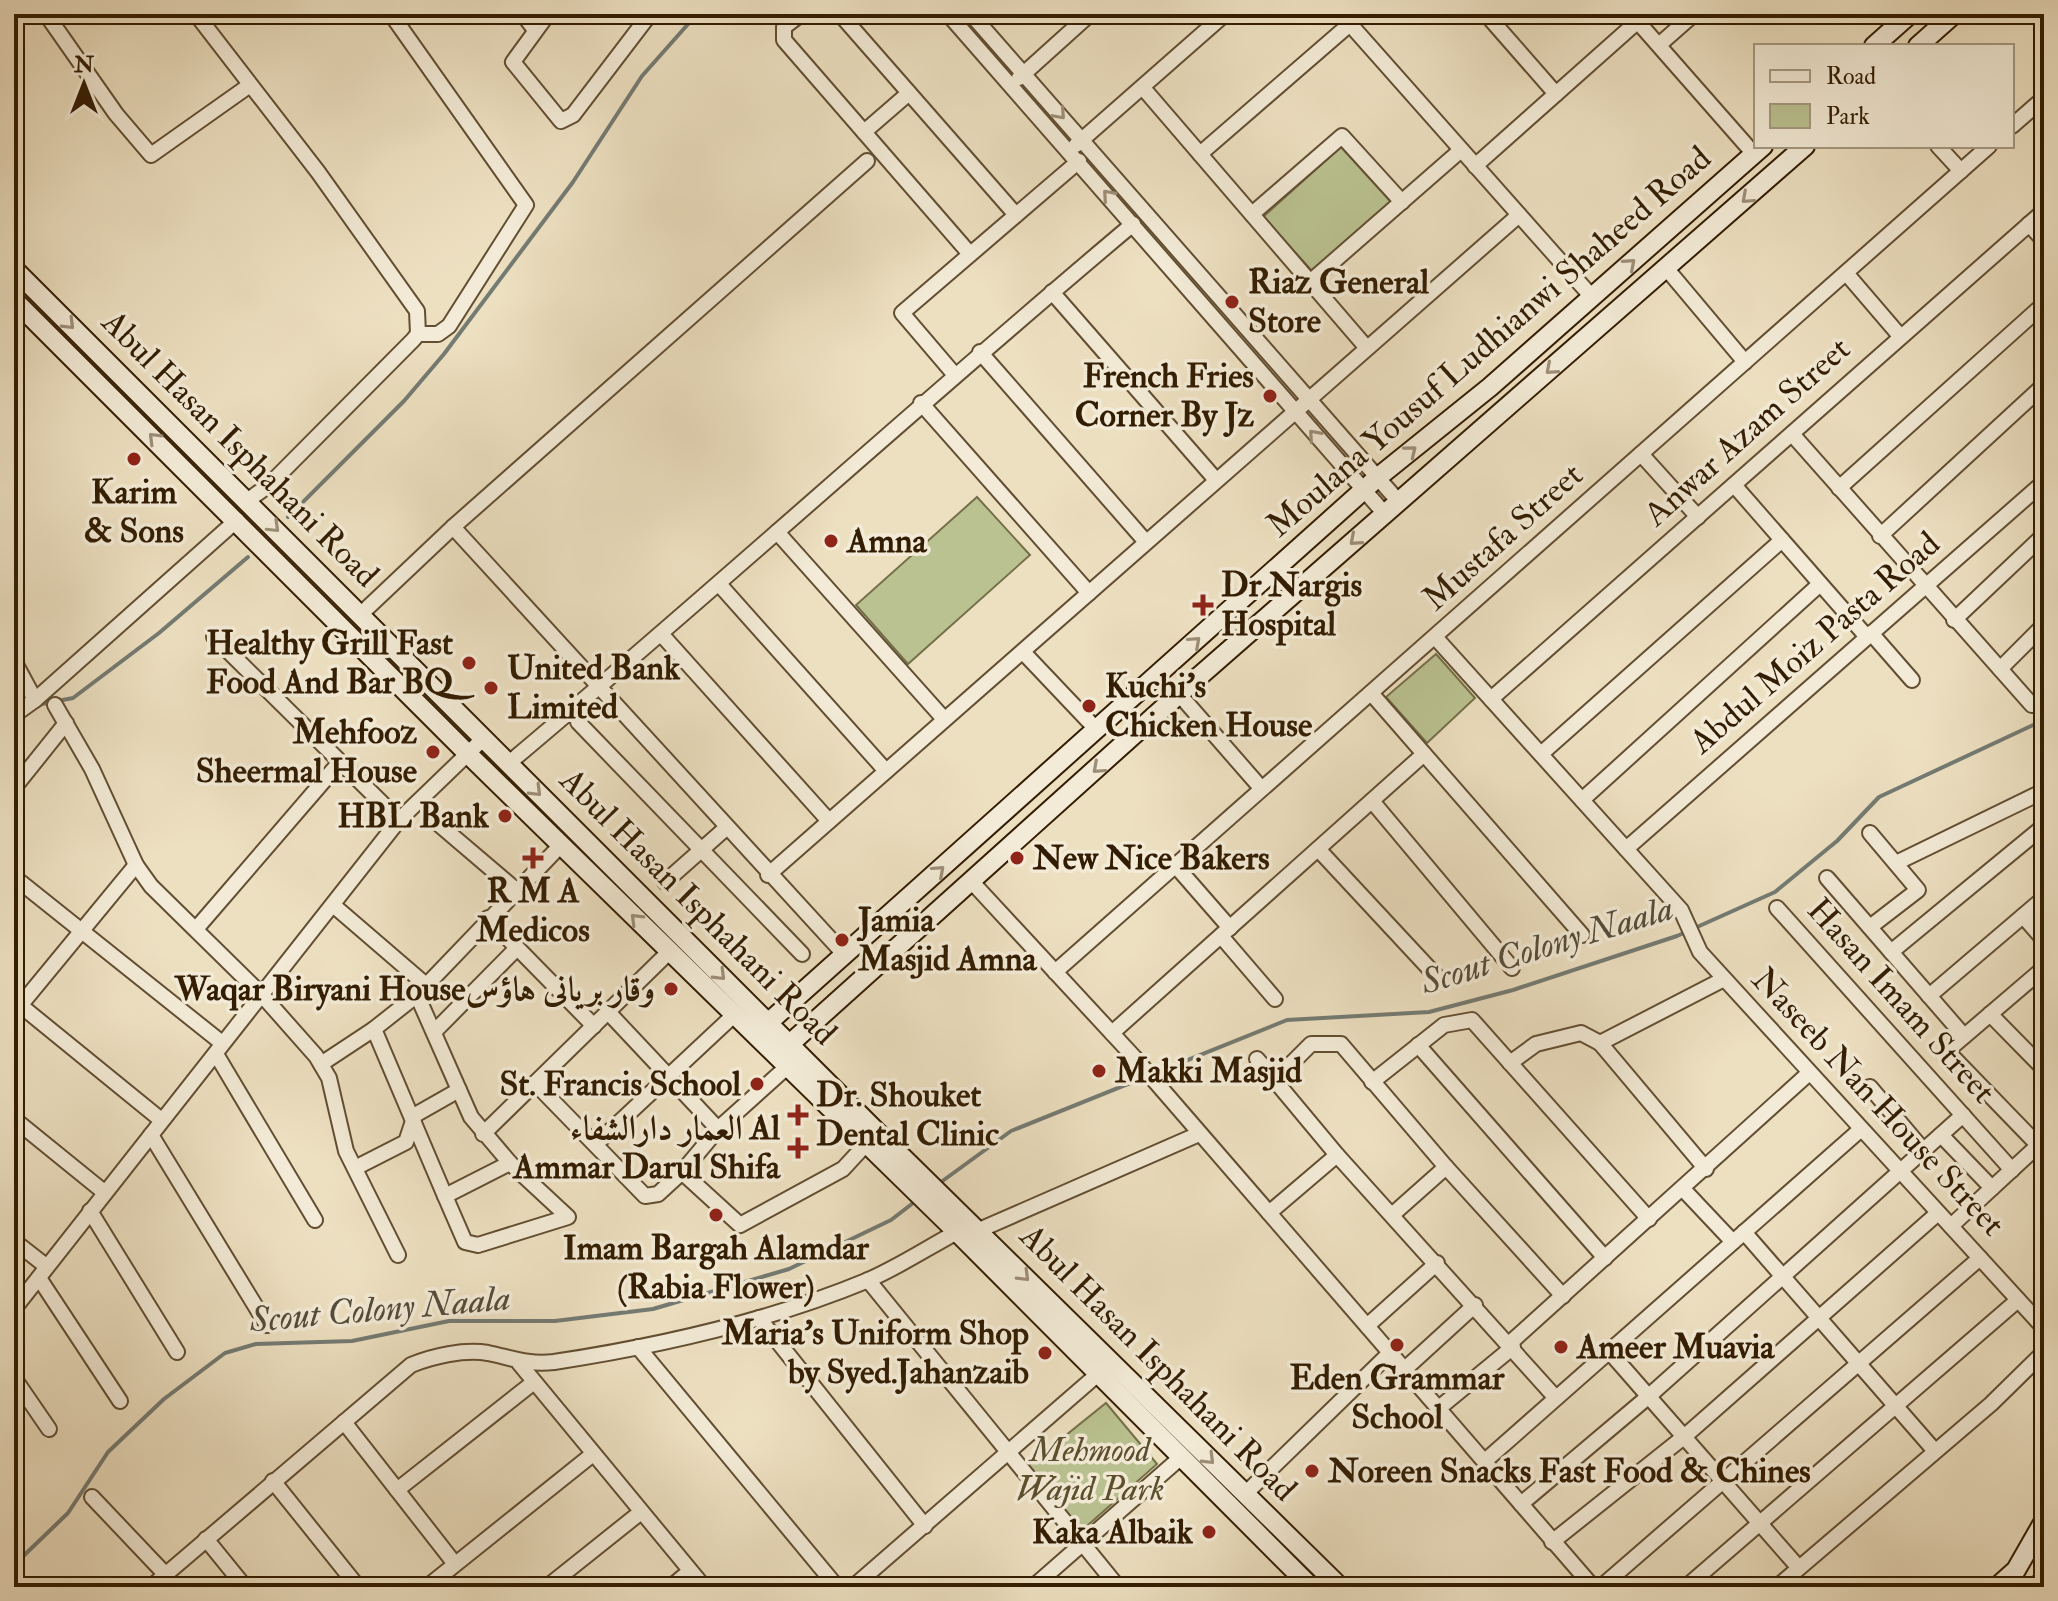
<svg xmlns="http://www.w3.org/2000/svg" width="2058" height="1601" font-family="'IM FELL Double Pica',Amiri,serif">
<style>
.green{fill:#bac291;stroke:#76704a;stroke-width:2}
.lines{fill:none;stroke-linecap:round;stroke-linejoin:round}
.stream{stroke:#747b73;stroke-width:4}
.street-casing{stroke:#624e32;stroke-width:18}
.secondary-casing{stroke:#331d02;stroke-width:22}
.street{stroke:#f3ebd7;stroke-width:14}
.secondary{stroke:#f3ebd7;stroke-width:18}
.oneway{stroke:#9d8e77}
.poi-dot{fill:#8f2418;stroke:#f3ebd7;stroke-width:3}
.labels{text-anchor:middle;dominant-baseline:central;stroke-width:7;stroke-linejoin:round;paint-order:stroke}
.poi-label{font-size:34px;font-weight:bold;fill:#331d02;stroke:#f3ebd7;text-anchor:start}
.street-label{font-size:34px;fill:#331d02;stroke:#f3ebd7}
.park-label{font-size:34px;font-style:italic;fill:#5c4f2d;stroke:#f3ebd7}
.water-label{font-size:36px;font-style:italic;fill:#544c3b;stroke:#f3ebd7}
</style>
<rect width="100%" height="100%" fill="#ede0c1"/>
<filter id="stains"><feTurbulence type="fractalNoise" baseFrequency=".0025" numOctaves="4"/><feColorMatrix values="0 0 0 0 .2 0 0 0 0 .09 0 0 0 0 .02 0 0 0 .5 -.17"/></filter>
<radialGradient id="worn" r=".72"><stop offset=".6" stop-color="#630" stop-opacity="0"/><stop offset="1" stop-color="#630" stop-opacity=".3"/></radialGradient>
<g class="green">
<polygon points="1341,147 1391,202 1313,272 1263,217"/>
<polygon points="977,497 1030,555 908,664 856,605"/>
<polygon points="1436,654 1475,698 1427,743 1386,697"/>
<polygon points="1106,1403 1157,1464 1079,1533 1024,1469"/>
</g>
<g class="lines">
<g class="stream">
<polyline points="288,517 404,401 444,354 573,182 642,76 697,14"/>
<polyline points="37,705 73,698 159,633 248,557"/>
<polyline points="937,1185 1011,1131 1287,1020 1429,1012 1513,990 1677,936 1775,892 1837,841 1879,797 2044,720"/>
<polyline points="14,1565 68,1513 108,1452 164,1399 225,1353 256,1344 352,1341 449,1321 555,1321 653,1309 789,1269 891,1220 917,1200"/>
</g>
<g class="street-casing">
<g id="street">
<polyline points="46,14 116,114 151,155 250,85"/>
<polyline points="196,14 318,172 417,311 418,334 413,340 269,485 247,501"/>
<polyline points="391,14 526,205 449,326 438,334 418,334"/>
<polyline points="523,14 535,30"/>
<polyline points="548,14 513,62 561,121 573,115 650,14"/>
<polyline points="801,14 784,27 784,40 970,254"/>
<polyline points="840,14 1016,215"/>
<polyline points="948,14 1385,514"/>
<polyline points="971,14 1399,502"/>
<polyline points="1341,14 1592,297"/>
<polyline points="1486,14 1556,94"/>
<polyline points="1631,14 1754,154"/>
<polyline points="1660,44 1694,14"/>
<polyline points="1019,78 1090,14"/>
<polyline points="1144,89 1366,347"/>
<polyline points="2012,126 2044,98"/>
<polyline points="864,132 909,93"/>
<polyline points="1076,145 1225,14"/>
<polyline points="1938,146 1961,171"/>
<polyline points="1200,154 1350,24"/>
<polyline points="1475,166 1638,21"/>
<polyline points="1252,214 1342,136 1402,202"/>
<polyline points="2029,224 2044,241"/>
<polyline points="1666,268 1745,362"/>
<polyline points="1846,273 1900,336"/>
<polyline points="1310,282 1461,150"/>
<polyline points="1052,292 1216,480"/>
<polyline points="980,352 1146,542"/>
<polyline points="954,374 902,313 1079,161"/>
<polyline points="921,403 1089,593"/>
<polyline points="1792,434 2032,705"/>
<polyline points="1641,454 1698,517"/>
<polyline points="1734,485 1867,637"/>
<polyline points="1839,488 2044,304"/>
<polyline points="453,527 845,955"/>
<polyline points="777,532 944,719"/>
<polyline points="1880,536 2044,385"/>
<polyline points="719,584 886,771"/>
<polyline points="361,614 453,527 867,161"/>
<polyline points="1954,620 2044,535"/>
<polyline points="1871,633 1912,680"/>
<polyline points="662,635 829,821"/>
<polyline points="214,637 399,820"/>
<polyline points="1435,637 1681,910 1700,952 2044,1328"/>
<polyline points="1023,652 1097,730"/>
<polyline points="14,661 35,700"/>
<polyline points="2000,669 2044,625"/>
<polyline points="1371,693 1582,935"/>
<polyline points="1179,694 1261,788"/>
<polyline points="1491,699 2044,211"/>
<polyline points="55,705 92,769 136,865 151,886 262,995 316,1056 329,1078 346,1151 398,1255"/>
<polyline points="14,715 35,700 237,520"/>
<polyline points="578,722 802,954"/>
<polyline points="1541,754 1782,540"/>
<path d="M 509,763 C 720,586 922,401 1133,224"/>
<polyline points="14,788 66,723"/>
<polyline points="1582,800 1820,584"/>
<polyline points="1372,801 1512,968"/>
<polyline points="435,821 516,890"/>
<polyline points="1870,833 1918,890 1870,927"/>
<polyline points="1318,849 1439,979"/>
<polyline points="1626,849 2044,482"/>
<polyline points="1896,863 2044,791"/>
<polyline points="1175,865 1230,928"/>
<polyline points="768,875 1519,215"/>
<polyline points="14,877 222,1043"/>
<polyline points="1827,878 1964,1036"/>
<polyline points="665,882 726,828"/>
<polyline points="972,882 1134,1057 1593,1587"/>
<polyline points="333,905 426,985"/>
<polyline points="1777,908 2012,1170"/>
<polyline points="2023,916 2044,940"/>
<polyline points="488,918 594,1026"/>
<polyline points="196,929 340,762"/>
<polyline points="1221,936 1275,999"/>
<polyline points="1891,952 2044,826"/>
<polyline points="1055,972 1989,146"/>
<polyline points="417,995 374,1029 445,1196 510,1163"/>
<polyline points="1929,996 2044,898"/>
<polyline points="15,1001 160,1119"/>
<polyline points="608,1012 718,1129"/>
<polyline points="14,1013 136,865"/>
<polyline points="1990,1014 2044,1069"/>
<polyline points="434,1032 516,949"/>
<polyline points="1112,1033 1424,754"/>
<polyline points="1418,1045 1605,1258"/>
<polyline points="216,1054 315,1220"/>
<polyline points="1257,1059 1337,1155 1555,1397"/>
<polyline points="1510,1063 1536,1044 1581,1033 1600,1043"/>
<polyline points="321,1064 374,1029"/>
<polyline points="788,1066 718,1129 682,1172 740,1225 843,1169 867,1143"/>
<polyline points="1275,1080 1311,1044 1341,1044 1446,1167 1563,1296"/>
<polyline points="1372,1082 1444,1025 1472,1020 1649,1219"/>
<polyline points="536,1084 645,1196 658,1194 682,1172"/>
<polyline points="1870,1087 1924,1151"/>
<polyline points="14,1119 104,1192"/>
<polyline points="483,1134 669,952"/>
<polyline points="151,1135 267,1325"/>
<polyline points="1941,1135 1992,1188"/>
<polyline points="596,1144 734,1015"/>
<polyline points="2038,1145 1947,1051 2044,968"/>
<polyline points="355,1168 406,1142 415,1115 459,1090"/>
<polyline points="1706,1169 1600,1043 1724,979"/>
<polyline points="1683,1189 1733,1242"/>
<polyline points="445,1196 465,1242 478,1245 568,1217 510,1163 471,1117 417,995 561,845"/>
<polyline points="90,1211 177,1352"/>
<polyline points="1269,1213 1337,1155"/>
<polyline points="1392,1215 1446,1167"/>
<polyline points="1951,1226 2044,1140"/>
<polyline points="977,1231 1199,1134"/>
<polyline points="1744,1232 1934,1450"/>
<polyline points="14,1241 46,1266"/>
<polyline points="39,1278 120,1401"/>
<polyline points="868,1280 1118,1587"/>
<polyline points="14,1309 399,820 484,738"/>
<polyline points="759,1318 925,1526"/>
<polyline points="1367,1326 1437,1263"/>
<polyline points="1510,1343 1808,1074"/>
<polyline points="638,1347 837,1587"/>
<polyline points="1607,1349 1799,1568"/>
<polyline points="519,1363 704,1587"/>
<polyline points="1405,1369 1475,1305"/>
<polyline points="14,1378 49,1429"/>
<polyline points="1439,1408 1513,1347"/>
<polyline points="344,1422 455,1564"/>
<polyline points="1485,1461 1860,1130"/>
<polyline points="273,1481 358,1587"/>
<polyline points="397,1490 534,1382"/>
<polyline points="1245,1494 1391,1352"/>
<polyline points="92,1497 166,1575"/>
<polyline points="1521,1504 1649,1396 1963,1115"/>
<polyline points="206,1539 245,1587"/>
<polyline points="1552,1542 1685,1436 1938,1213"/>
<path d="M 151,1587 L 411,1365 C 433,1356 464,1349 488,1353 C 512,1358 528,1365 554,1362 C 659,1346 767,1322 866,1281 C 897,1268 927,1248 957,1232"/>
<polyline points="427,1587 593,1454"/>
<polyline points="547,1587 641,1512"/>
<polyline points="671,1587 690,1571"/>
<polyline points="853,1587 1098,1374"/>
<polyline points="1033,1587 1179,1459"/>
<polyline points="1601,1587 1980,1258"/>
<polyline points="1686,1587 2018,1300"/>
<polyline points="1777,1587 1991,1404 2044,1352"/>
</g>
</g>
<g class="secondary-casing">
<g id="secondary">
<polyline points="1874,46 1910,14"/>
<polyline points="1918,46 1954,14"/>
<polyline points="14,269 881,1136 1340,1587"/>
<polyline points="14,300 468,754 957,1232 1311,1587"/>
<polyline points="760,1030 1377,478 1490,387 1763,146"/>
<polyline points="783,1050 1179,694 1805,146"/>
<polyline points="1997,1587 2016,1570 2044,1521"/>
<polyline points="2038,1587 2044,1578"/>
</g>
</g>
<use href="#street" class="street"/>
<use href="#secondary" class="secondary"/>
</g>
<defs><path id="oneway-chevron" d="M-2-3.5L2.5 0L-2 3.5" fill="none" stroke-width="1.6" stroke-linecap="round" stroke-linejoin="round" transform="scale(2)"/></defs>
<g class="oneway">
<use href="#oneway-chevron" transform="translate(1060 114) rotate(48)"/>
<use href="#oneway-chevron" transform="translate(1108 195) rotate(-131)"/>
<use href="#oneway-chevron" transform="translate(1747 198) rotate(138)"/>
<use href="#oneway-chevron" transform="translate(1630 264) rotate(-41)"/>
<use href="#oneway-chevron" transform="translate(69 324) rotate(45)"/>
<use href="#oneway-chevron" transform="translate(1551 369) rotate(139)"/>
<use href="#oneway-chevron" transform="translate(1314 435) rotate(-131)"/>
<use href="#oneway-chevron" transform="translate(154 438) rotate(-135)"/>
<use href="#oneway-chevron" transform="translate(1411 451) rotate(-39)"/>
<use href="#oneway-chevron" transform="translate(274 527) rotate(44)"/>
<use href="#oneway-chevron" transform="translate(1355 540) rotate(139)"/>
<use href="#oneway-chevron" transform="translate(1195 642) rotate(-42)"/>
<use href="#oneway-chevron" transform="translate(1098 768) rotate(138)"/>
<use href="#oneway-chevron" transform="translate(536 791) rotate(45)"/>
<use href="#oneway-chevron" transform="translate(939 871) rotate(-42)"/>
<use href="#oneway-chevron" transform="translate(636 919) rotate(-135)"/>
<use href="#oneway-chevron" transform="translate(720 975) rotate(45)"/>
<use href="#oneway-chevron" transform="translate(1024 1276) rotate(45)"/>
<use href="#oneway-chevron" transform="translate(1209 1459) rotate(45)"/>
</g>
<g class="poi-dot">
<circle cx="1232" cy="302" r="8"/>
<circle cx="1270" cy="396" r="8"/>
<circle cx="134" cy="459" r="8"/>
<circle cx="831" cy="541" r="8"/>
<path d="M1199 593h8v8h8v8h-8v8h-8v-8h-8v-8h8z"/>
<circle cx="469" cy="663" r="8"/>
<circle cx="491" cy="688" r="8"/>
<circle cx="1089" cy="706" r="8"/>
<circle cx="433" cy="752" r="8"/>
<circle cx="505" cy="816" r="8"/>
<path d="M529 846h8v8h8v8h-8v8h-8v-8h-8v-8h8z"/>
<circle cx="1017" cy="858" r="8"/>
<circle cx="842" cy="940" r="8"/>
<circle cx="671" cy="989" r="8"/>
<circle cx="1099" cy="1071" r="8"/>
<circle cx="757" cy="1084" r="8"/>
<path d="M794 1103h8v8h8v8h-8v8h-8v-8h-8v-8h8z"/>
<path d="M794 1136h8v8h8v8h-8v8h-8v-8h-8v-8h8z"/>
<circle cx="716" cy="1215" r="8"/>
<circle cx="1397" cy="1345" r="8"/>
<circle cx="1561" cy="1347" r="8"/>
<circle cx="1045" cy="1353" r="8"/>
<circle cx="1312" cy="1471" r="8"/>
<circle cx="1209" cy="1532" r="8"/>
</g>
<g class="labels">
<g class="poi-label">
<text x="1248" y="282">Riaz General<tspan x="1248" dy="39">Store</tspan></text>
<text x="1254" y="376" text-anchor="end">French Fries<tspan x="1254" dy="39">Corner By Jz</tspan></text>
<text x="134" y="492" text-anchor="middle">Karim<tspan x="134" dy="39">&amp; Sons</tspan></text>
<text x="847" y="541">Amna</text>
<text x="1221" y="585">Dr Nargis<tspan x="1221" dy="39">Hospital</tspan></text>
<text x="453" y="643" text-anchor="end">Healthy Grill Fast<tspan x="453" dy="39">Food And Bar BQ</tspan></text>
<text x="507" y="668">United Bank<tspan x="507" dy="39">Limited</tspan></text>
<text x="1105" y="686">Kuchi’s<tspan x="1105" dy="39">Chicken House</tspan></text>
<text x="417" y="732" text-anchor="end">Mehfooz<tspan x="417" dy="39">Sheermal House</tspan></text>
<text x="489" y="816" text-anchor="end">HBL Bank</text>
<text x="1033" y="858">New Nice Bakers</text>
<text x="533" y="891" text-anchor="middle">R M A<tspan x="533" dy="39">Medicos</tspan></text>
<text x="858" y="920">Jamia<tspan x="858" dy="39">Masjid Amna</tspan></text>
<text x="655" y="989" text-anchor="end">Waqar Biryani Houseوقار بریانی ہاؤس</text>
<text x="1115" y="1071">Makki Masjid</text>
<text x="741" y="1084" text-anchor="end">St. Francis School</text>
<text x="816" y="1095">Dr. Shouket<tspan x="816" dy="39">Dental Clinic</tspan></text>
<text x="780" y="1128" text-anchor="end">العمار دارالشفاء Al<tspan x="780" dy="39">Ammar Darul Shifa</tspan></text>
<text x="716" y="1248" text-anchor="middle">Imam Bargah Alamdar<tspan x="716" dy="39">(Rabia Flower)</tspan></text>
<text x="1029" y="1333" text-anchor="end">Maria's Uniform Shop<tspan x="1029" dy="39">by Syed.Jahanzaib</tspan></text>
<text x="1577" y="1347">Ameer Muavia</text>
<text x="1397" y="1378" text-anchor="middle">Eden Grammar<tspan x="1397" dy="39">School</tspan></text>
<text x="1328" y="1471">Noreen Snacks Fast Food &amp; Chines</text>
<text x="1193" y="1532" text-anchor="end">Kaka Albaik</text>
</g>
<g class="street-label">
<text transform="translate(1489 342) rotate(-41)">Moulana Yousuf Ludhianwi Shaheed Road</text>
<text transform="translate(1747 432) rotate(-42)">Аnwar Azam Street</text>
<text transform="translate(240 449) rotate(45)">Abul Hasan Isphahani Road</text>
<text transform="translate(1503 537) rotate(-42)">Mustafa Street</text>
<text transform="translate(1815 643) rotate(-41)">Abdul Moiz Pasta Road</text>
<text transform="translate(698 907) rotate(45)">Abul Hasan Isphahani Road</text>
<text transform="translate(1901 1001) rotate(48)">Hasan Imam Street</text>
<text transform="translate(1878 1102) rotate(47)">Naseeb Nan House Street</text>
<text transform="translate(1158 1363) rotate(45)">Abul Hasan Isphahani Road</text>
</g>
<g class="park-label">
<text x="1090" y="1450">Mehmood<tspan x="1090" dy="39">Wajid Park</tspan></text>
</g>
<g class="water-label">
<text transform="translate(1547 945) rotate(-17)">Scout Colony Naala</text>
<text transform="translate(380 1309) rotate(-5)">Scout Colony Naala</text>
</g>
</g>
<rect width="2058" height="1601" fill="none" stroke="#ede0c1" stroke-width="48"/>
<rect x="16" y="16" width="2026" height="1569" fill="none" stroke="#331d02" stroke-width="4"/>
<rect x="24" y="24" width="2010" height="1553" fill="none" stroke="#331d02" stroke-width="2"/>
<rect x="1754" y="44" width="260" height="104" fill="#f3ebd7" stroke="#a69982" stroke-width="2"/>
<rect x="1770" y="70" width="40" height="12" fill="#f3ebd7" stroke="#a69982" stroke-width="2"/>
<text x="1826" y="84" font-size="24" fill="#331d02">Road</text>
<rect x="1770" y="104" width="40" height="24" fill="#bac291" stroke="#a69982" stroke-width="2"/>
<text x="1826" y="124" font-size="24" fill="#331d02">Park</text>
<g transform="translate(84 84)" stroke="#f3ebd7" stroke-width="6" paint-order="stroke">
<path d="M0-6L14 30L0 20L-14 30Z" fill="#331d02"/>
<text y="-12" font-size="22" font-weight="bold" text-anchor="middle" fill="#331d02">N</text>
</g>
<rect width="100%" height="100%" filter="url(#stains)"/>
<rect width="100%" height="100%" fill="url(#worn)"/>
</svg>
